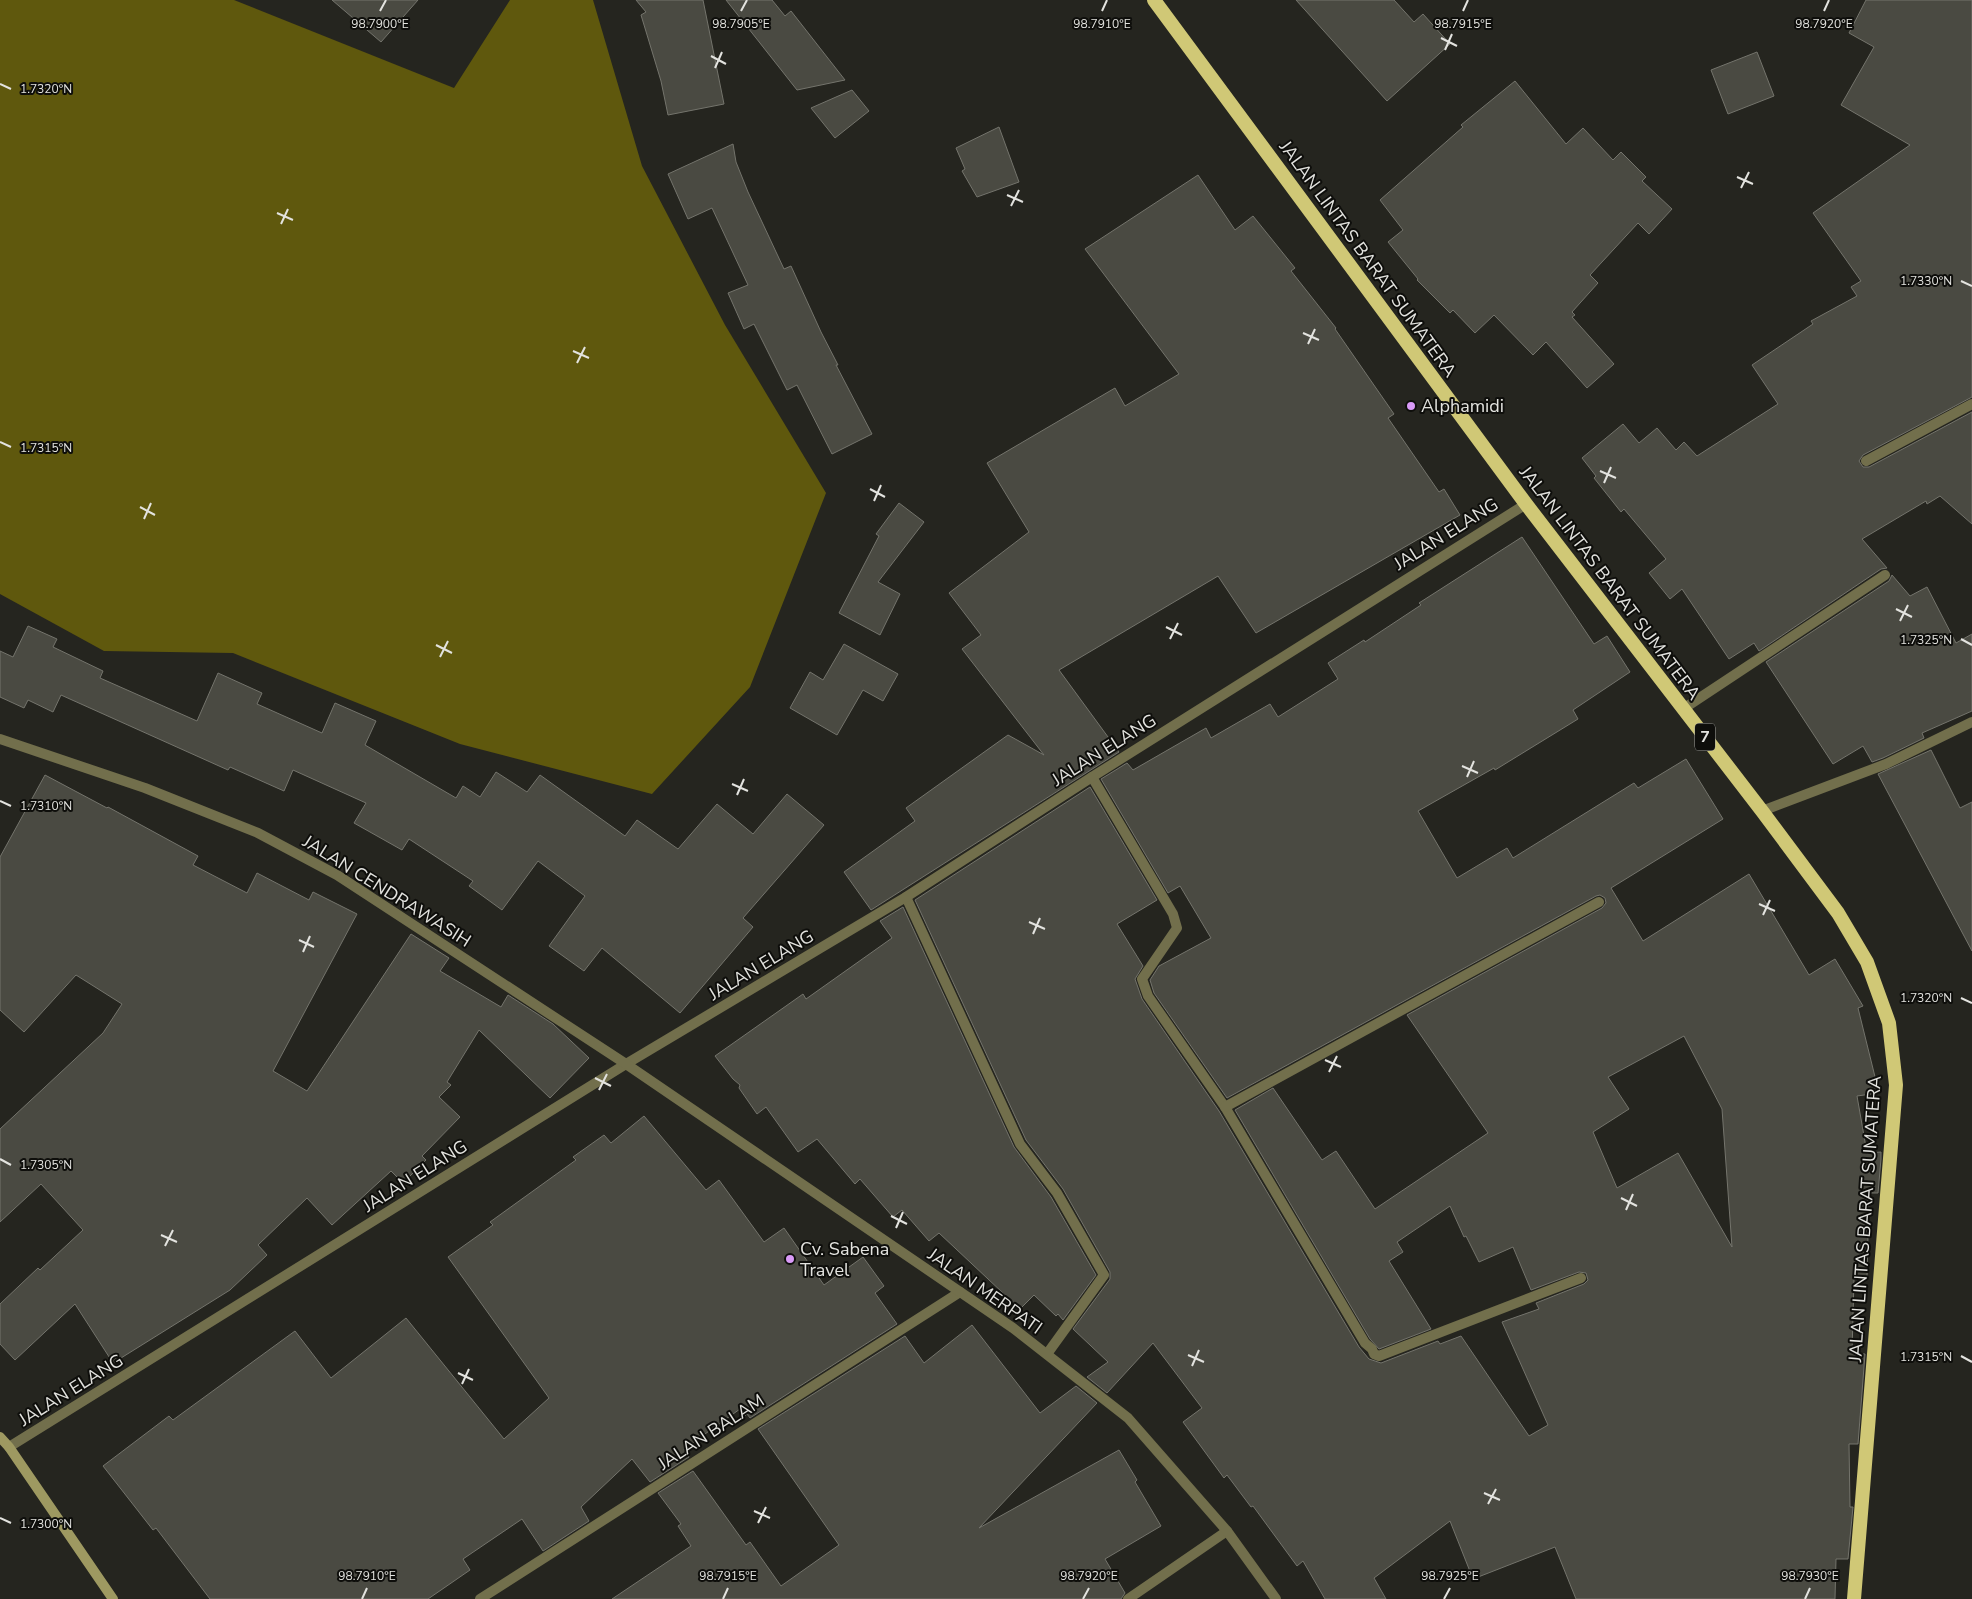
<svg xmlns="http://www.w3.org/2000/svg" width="1972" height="1599" font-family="'Nunito Sans',sans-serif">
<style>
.forest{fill:#5f580d}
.building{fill:#4a4a42;stroke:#74746c;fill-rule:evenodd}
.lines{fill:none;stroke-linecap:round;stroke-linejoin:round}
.service{stroke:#726f4c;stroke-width:10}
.minor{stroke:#726f4c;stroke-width:10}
.tertiary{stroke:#726f4c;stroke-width:10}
.secondary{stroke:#9e9961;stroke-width:10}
.trunk{stroke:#d0c876;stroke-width:14}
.ticks{fill:none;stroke:#e3e3df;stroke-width:2}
.poi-dot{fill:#d99af7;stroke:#0e0e0b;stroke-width:2}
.labels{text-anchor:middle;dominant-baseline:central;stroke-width:4;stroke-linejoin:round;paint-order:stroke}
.shield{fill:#0e0e0b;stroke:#a3a39f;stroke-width:1}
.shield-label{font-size:16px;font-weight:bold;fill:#e3e3df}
.street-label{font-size:18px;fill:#e3e3df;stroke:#0e0e0b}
.poi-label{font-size:18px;fill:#e3e3df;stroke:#0e0e0b;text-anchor:start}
.ticks-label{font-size:12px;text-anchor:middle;fill:#e3e3df;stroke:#0e0e0b;stroke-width:4;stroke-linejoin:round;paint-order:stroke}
</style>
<rect width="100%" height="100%" fill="#25251f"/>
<polygon class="forest" points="0,0 234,0 454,88 510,0 593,0 642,166 725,325 826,493 750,687 652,794 460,744 233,653 104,651 0,594"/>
<g class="building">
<polygon points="332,0 418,0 381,42"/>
<polygon points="636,0 703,0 724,104 668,115 661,81 641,15 646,12"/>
<polygon points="726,0 772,0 785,16 791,11 845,80 797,90"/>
<polygon points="1296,0 1394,0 1414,22 1423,14 1450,44 1387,101"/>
<polygon points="1866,0 1972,0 1972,397 1863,455 1859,461 1863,467 1869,467 1972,412 1972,524 1940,496 1927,504 1926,501 1862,539 1887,568 1881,569 1759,651 1754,643 1729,659 1682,589 1670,599 1649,573 1666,559 1624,509 1621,512 1594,478 1596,476 1582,458 1623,424 1639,443 1657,428 1676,450 1684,442 1697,456 1778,404 1752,365 1813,324 1811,321 1857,296 1851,287 1861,281 1813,213 1910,145 1841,105 1874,47 1849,33"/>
<polygon points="1757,52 1774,96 1728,114 1711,70"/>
<polygon points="1515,81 1566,144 1583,128 1613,160 1621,152 1646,177 1642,181 1672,209 1649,234 1638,223 1590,275 1598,283 1572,312 1575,315 1572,317 1614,364 1587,388 1546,342 1533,355 1494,315 1475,333 1453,310 1450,313 1417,280 1418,279 1388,242 1403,230 1380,200 1463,127 1461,125"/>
<polygon points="852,90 869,111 835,138 811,108"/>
<polygon points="999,127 1019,182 977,197 962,171 965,169 956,148"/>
<polygon points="733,144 736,162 748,192 784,269 791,266 821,332 838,365 836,365 872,434 832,454 797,385 787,390 754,324 744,329 728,293 748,285 712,208 688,219 668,174"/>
<polygon points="1198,175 1235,230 1253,216 1295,268 1291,271 1336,328 1335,329 1394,414 1388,418 1439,492 1444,489 1460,515 1256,633 1218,576 1059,670 1119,752 871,910 844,872 915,821 906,808 1008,735 1044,755 962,649 981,635 949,593 1029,532 987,463 1115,388 1125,406 1179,374 1085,249"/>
<polygon points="899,503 924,522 878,582 900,594 880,635 839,613 879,536 876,534"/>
<path d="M 1522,537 L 1594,644 L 1607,636 L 1630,672 L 1573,710 L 1578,719 L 1495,770 L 1494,768 L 1418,811 L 1457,878 L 1507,848 L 1513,858 L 1634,783 L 1638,788 L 1686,759 L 1723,819 L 1611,888 L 1643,941 L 1749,874 L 1809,975 L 1835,959 L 1863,1006 L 1858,1008 L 1879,1093 L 1857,1096 L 1867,1153 L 1881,1152 L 1881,1159 L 1878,1193 L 1869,1193 L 1867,1279 L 1854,1279 L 1852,1353 L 1865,1354 L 1858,1444 L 1849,1444 L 1850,1507 L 1853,1507 L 1848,1559 L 1836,1559 L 1835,1599 L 1576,1599 L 1555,1547 L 1473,1579 L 1450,1521 L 1374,1578 L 1386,1599 L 1325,1599 L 1303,1561 L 1297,1566 L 1253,1506 L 1251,1507 L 1227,1475 L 1224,1478 L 1183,1422 L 1202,1408 L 1153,1343 L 1107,1393 L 1087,1377 L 1108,1362 L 1073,1329 L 1110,1279 L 1110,1272 L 1063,1189 L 1026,1140 L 915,900 L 1090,787 L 1157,900 L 1117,924 L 1143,966 L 1135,979 L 1142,999 L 1219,1111 L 1359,1347 L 1369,1359 L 1381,1363 L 1438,1341 L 1440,1344 L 1461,1336 L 1529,1436 L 1548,1425 L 1502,1322 L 1539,1309 L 1536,1303 L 1584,1284 L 1588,1280 L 1586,1273 L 1579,1272 L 1531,1290 L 1513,1247 L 1479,1262 L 1466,1236 L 1464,1237 L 1450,1206 L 1397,1242 L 1403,1252 L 1389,1261 L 1431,1329 L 1379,1349 L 1370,1339 L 1235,1110 L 1273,1088 L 1322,1160 L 1336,1151 L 1375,1209 L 1488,1133 L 1407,1015 L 1602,908 L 1606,903 L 1605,898 L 1600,895 L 1596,896 L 1227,1098 L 1154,993 L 1150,980 L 1159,966 L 1211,938 L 1180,886 L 1168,893 L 1101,779 L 1127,763 L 1133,770 L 1206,728 L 1211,738 L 1270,704 L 1278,717 L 1338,679 L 1328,663 L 1364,640 L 1365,642 L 1421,605 L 1419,603 ZM 1684,1036 L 1722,1109 L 1732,1247 L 1678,1153 L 1617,1188 L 1593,1132 L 1629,1109 L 1608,1077 Z"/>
<polygon points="1892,575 1910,596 1927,587 1956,643 1972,634 1972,711 1922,733 1924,738 1883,758 1872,762 1863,746 1833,764 1766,662 1889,581"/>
<polygon points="28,626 57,639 53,647 103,671 100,678 197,721 218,673 262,693 257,704 322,733 335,703 376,721 365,745 456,798 463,786 480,797 496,772 527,792 540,775 625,836 637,820 678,849 717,804 753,834 787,794 824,825 743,918 753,927 680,1013 602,948 584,971 549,946 585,896 538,861 502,910 469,886 473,881 409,839 402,850 354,823 366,803 293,770 284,791 230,767 228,770 61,695 53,712 28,700 24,708 0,697 0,651 13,657"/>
<polygon points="844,644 898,674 883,701 863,690 837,735 790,708 810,672 823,680"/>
<polygon points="1931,750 1960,808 1972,802 1972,951 1878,774"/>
<polygon points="45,775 107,808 108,807 198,856 193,865 247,893 257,873 309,900 313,892 357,914 273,1071 307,1091 411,934 449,958 440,971 501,1007 508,995 553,1024 589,1058 550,1098 479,1030 447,1082 451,1085 439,1097 460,1117 422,1156 426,1160 403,1183 391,1171 332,1225 307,1198 258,1245 267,1255 230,1290 113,1363 75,1304 15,1360 0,1344 0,1304 38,1268 40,1270 83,1230 41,1184 0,1222 0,1129 103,1033 122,1004 76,975 24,1032 0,1010 0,857"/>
<polygon points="903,907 1014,1147 1051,1197 1096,1275 1063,1320 1058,1314 1056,1316 1034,1295 1020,1309 939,1233 929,1241 902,1210 893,1217 860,1179 855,1184 817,1139 798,1152 766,1107 757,1114 739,1088 740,1085 733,1079 715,1056 803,994 806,999 892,938 880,921"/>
<polygon points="644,1116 706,1190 719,1180 764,1242 784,1228 824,1285 863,1257 884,1286 875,1293 897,1324 750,1418 747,1414 745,1416 740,1409 684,1449 689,1457 650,1482 632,1459 581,1507 589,1521 543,1551 522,1519 463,1559 470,1570 428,1599 210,1599 156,1528 153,1530 103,1466 169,1416 173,1420 295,1331 331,1378 406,1318 504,1439 549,1398 448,1257 493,1225 490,1222 576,1160 573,1157 604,1135 611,1143"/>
<polygon points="972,1325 1040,1413 1076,1386 1097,1403 979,1528 1119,1450 1137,1480 1135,1482 1161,1526 1105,1559 1125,1593 1121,1599 612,1599 691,1546 678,1526 681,1524 658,1493 693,1471 746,1545 750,1542 781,1586 839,1545 758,1429 905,1336 924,1363"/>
</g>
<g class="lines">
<polyline class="service" points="1683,709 1885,575"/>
<g class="minor">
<polyline points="1866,461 1972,404"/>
<polyline points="1092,777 1173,914 1177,928 1142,979 1148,996 1225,1107 1365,1343 1372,1349 1374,1354 1379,1356 1581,1278"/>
<polyline points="1762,811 1886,764 1972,722"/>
<polyline points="906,897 1020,1144 1057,1193 1104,1275 1047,1354"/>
<polyline points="1225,1107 1599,902"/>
<polyline points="9,1447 626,1064 906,897 1092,777 1526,504"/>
<polyline points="480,1599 960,1292"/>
<polyline points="1128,1599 1227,1531"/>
</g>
<polyline class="tertiary" points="0,739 145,788 258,833 337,875 626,1064 1013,1328 1128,1418 1227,1531 1276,1599"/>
<polyline class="secondary" points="0,1437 9,1447 113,1599"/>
<polyline class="trunk" points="1154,0 1526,504 1762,811 1838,913 1867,962 1889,1023 1896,1085 1854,1599"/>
</g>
<path class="ticks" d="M 380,11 L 386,0M 741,11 L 747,0M 1102,11 L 1107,0M 1463,11 L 1468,0M 1824,11 L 1829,0M 1441,38 L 1457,46M 1445,50 L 1452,34M 711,56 L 726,64M 715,68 L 722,52M 0,84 L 11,89M 1737,177 L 1753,184M 1741,188 L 1749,172M 1007,195 L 1023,202M 1011,206 L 1019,190M 277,213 L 293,220M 281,224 L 288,209M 1961,281 L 1972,286M 1303,333 L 1319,340M 1308,344 L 1315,329M 573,351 L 589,358M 577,363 L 585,347M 0,442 L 11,447M 1600,471 L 1616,478M 1604,483 L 1611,467M 870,489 L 885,497M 874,501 L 881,485M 140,507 L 155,515M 144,519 L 151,503M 1896,609 L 1912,617M 1900,621 L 1908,605M 1166,627 L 1182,635M 1170,639 L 1178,623M 1961,639 L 1972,645M 436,645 L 452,653M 440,657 L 448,641M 1462,766 L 1478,773M 1467,777 L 1474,761M 732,784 L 748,791M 737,795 L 744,779M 0,801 L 11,806M 1759,904 L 1775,911M 1763,915 L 1770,900M 1029,922 L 1045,929M 1033,934 L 1040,918M 299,940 L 314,947M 303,952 L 310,936M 1961,998 L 1972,1003M 1325,1060 L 1341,1067M 1329,1072 L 1337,1056M 595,1078 L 611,1086M 599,1090 L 607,1074M 0,1159 L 11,1165M 1621,1198 L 1637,1206M 1626,1210 L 1633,1194M 891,1216 L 907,1224M 896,1228 L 903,1212M 161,1235 L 177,1242M 165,1246 L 173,1230M 1188,1355 L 1204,1362M 1961,1356 L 1972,1362M 1192,1366 L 1199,1350M 458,1373 L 473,1380M 462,1384 L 469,1369M 1484,1493 L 1500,1500M 1488,1504 L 1496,1489M 754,1511 L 770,1518M 0,1518 L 11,1523M 758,1523 L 766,1507M 362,1599 L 367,1588M 723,1599 L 728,1588M 1083,1599 L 1089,1588M 1444,1599 L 1450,1588M 1805,1599 L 1810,1588"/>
<g class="poi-dot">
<circle cx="1411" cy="406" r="5"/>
<circle cx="790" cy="1259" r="5"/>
</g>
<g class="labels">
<rect class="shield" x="1695" y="723.5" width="20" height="27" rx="4"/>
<g class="shield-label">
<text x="1705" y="737">7</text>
</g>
<g class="street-label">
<text transform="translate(1368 259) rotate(54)">JALAN LINTAS BARAT SUMATERA</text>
<text transform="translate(1446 534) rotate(-32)">JALAN ELANG</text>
<text transform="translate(1610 583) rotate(53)">JALAN LINTAS BARAT SUMATERA</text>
<text transform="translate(1104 750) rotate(-32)">JALAN ELANG</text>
<text transform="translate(387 891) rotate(32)">JALAN CENDRAWASIH</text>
<text transform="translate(761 965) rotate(-31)">JALAN ELANG</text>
<text transform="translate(415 1176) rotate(-32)">JALAN ELANG</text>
<text transform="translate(1865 1219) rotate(-86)">JALAN LINTAS BARAT SUMATERA</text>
<text transform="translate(985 1291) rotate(35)">JALAN MERPATI</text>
<text transform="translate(71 1390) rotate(-32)">JALAN ELANG</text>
<text transform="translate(711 1432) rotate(-33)">JALAN BALAM</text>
</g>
<g class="poi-label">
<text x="1421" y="406">Alphamidi</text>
<text x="800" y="1249">Cv. Sabena<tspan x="800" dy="21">Travel</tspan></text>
</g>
</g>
<g class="ticks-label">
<text x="380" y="28">98.7900°E</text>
<text x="741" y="28">98.7905°E</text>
<text x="1102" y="28">98.7910°E</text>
<text x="1463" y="28">98.7915°E</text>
<text x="1824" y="28">98.7920°E</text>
<text x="46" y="93">1.7320°N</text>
<text x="1926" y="285">1.7330°N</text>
<text x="46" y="452">1.7315°N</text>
<text x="1926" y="644">1.7325°N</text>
<text x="46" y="810">1.7310°N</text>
<text x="1926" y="1002">1.7320°N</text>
<text x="46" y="1169">1.7305°N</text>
<text x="1926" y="1361">1.7315°N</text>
<text x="46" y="1528">1.7300°N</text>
<text x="367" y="1580">98.7910°E</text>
<text x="728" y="1580">98.7915°E</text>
<text x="1089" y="1580">98.7920°E</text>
<text x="1450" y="1580">98.7925°E</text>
<text x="1810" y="1580">98.7930°E</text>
</g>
</svg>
